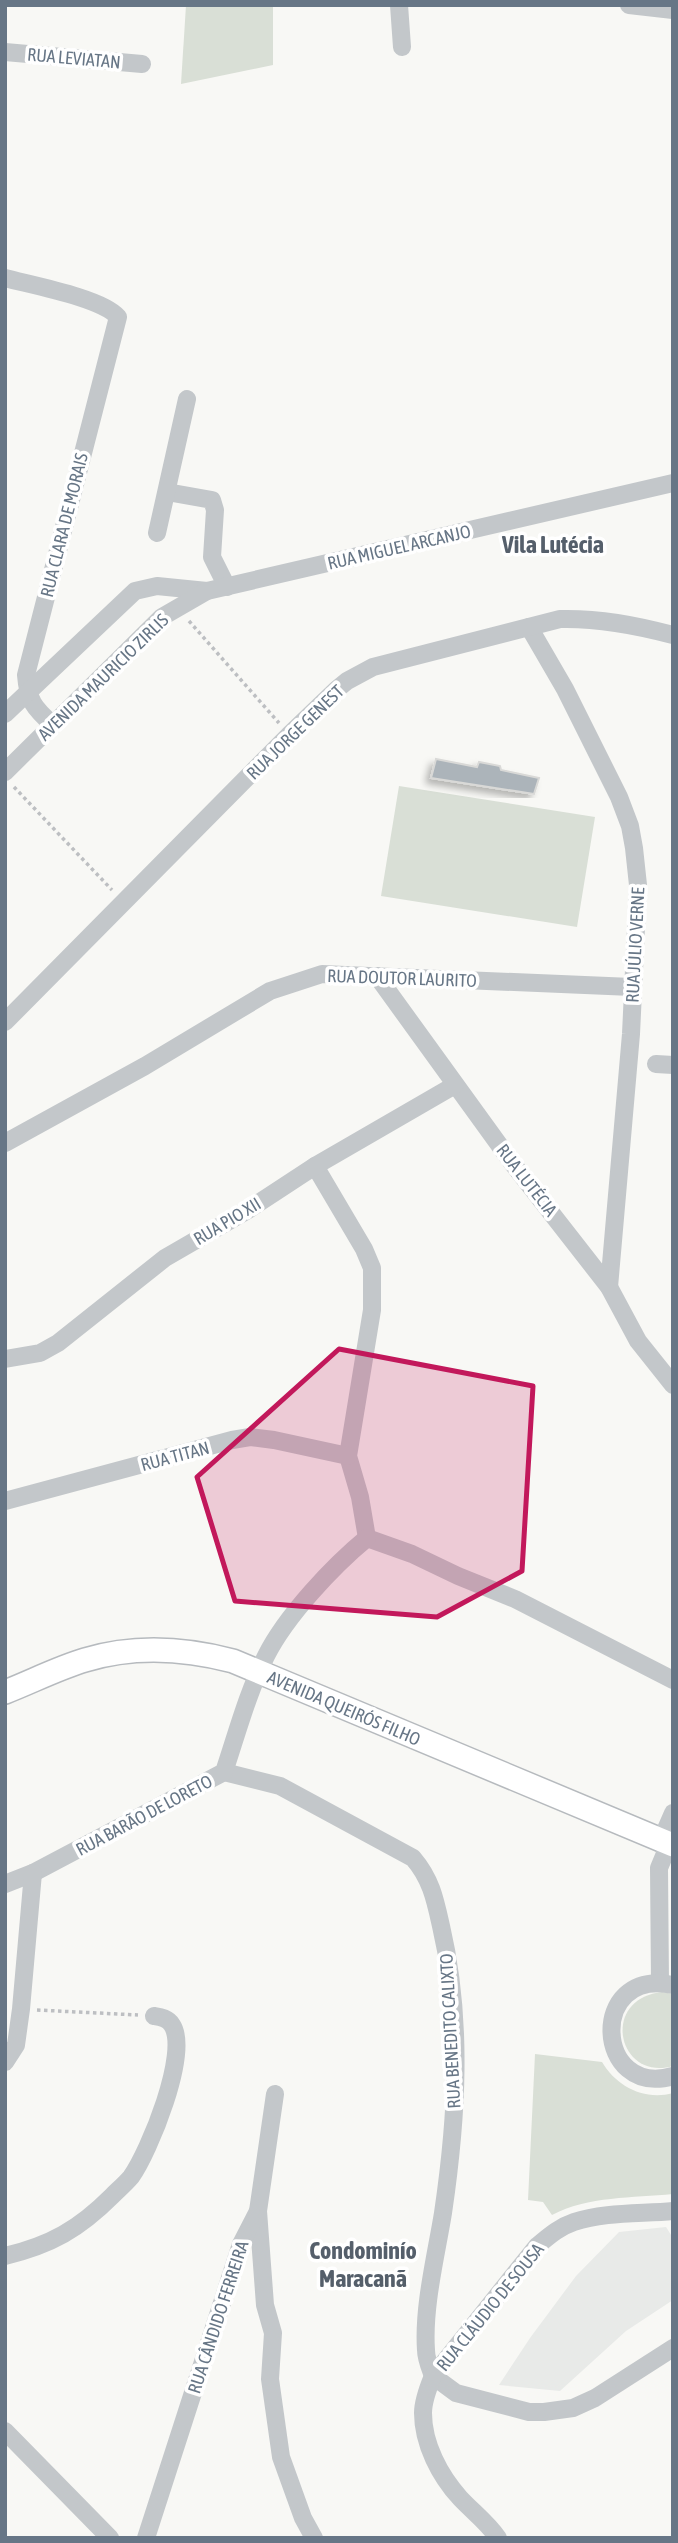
<svg xmlns="http://www.w3.org/2000/svg" width="678" height="2543" font-family="'Asap Condensed',sans-serif">
<style>
.built{fill:#e8eae8}
.green{fill:#d9dfd6}
.building{fill:#acb4ba;stroke:#d9d9d7;stroke-width:2;filter:url(#shadow)}
.lines{fill:none;stroke-linecap:round;stroke-linejoin:round}
.major-casing{stroke:#b6babe;stroke-width:26}
.path{stroke:#bdbfc2;stroke-width:3.5;stroke-dasharray:3.5 3.5;stroke-linecap:butt}
.minor{stroke:#c3c7ca;stroke-width:18}
.major{stroke:#fff;stroke-width:23}
.marked{fill:#c2185b;fill-opacity:0.2;stroke:#c2185b;stroke-width:5;stroke-linejoin:round}
.labels{text-anchor:middle;dominant-baseline:central;stroke-width:7;stroke-linejoin:round;paint-order:stroke}
.street-label{font-size:18px;fill:#677686;stroke:#fff}
.district-label{font-size:24px;font-weight:bold;fill:#555f6b;stroke:#fff}
</style>
<defs>
<filter id="shadow"><feDropShadow dx="-5" dy="5" stdDeviation="3.5" flood-color="#0004"/></filter>
</defs>
<rect width="100%" height="100%" fill="#f8f8f5"/>
<polygon class="built" points="666,2227 673,2238 673,2300 626,2331 560,2391 499,2385 530,2338 576,2276 619,2232"/>
<g class="green">
<polygon points="186,5 273,5 273,65 181,84"/>
<polygon points="399,786 595,817 577,927 381,896"/>
<path d="M 662,1992 L 673,1994 L 673,2066 C 618,2082 599,1999 662,1992 Z"/>
<path d="M 535,2054 L 602,2062 C 616,2086 644,2101 673,2093 L 673,2194 C 633,2198 588,2196 552,2215 L 543,2202 L 528,2200 Z"/>
</g>
<polygon class="building" points="436,759 477,767 479,762 500,766 501,770 539,778 534,794 431,778"/>
<g class="lines">
<g class="major-casing">
<path id="major" d="M 5,1692 C 31,1682 58,1668 85,1660 C 134,1645 184,1648 233,1661 L 673,1845"/>
</g>
<g class="path">
<polyline points="189,621 279,723"/>
<polyline points="14,787 112,890"/>
<polyline points="37,2010 138,2015"/>
</g>
<g class="minor">
<polyline points="399,5 402,47"/>
<polyline points="629,5 673,10"/>
<polyline points="5,52 142,64"/>
<path d="M 5,278 C 31,285 102,298 118,317 L 26,675 C 28,701 34,708 53,725"/>
<polyline points="167,492 212,500 215,510 212,557 227,587"/>
<polyline points="157,533 187,399"/>
<polyline points="529,627 565,689 619,797 630,826 634,848 638,885 631,1034 609,1287"/>
<polyline points="5,714 135,591 157,586 207,591"/>
<polyline points="5,772 162,617 207,591 673,483"/>
<polyline points="377,976 513,1164 609,1287 638,1341 673,1385"/>
<path d="M 5,1022 L 289,735 L 336,690 L 347,681 L 373,667 L 560,619 C 599,618 635,625 673,635"/>
<polyline points="656,1064 673,1065"/>
<polyline points="5,1143 145,1066 270,991 322,974 632,987"/>
<polyline points="315,1166 364,1249 372,1268 372,1310 348,1456 360,1497 367,1538"/>
<polyline points="5,1359 40,1353 58,1343 165,1258 248,1210 315,1166 455,1085"/>
<polyline points="5,1501 232,1440 250,1437 274,1440 348,1456"/>
<polyline points="367,1538 412,1554 458,1576 515,1599 673,1680"/>
<path d="M 224,1772 L 280,1786 L 413,1858 C 431,1879 435,1899 441,1926 C 463,2020 457,2118 443,2213 C 436,2256 423,2307 426,2350 C 426,2359 430,2368 433,2376"/>
<path d="M 5,1884 L 33,1873 L 224,1772 C 237,1733 248,1692 266,1656 C 286,1616 333,1566 367,1538"/>
<polyline points="660,1983 659,1868 669,1844 666,1829 673,1813"/>
<path d="M 673,1985 C 587,1967 595,2099 673,2076"/>
<polyline points="5,2062 16,2045 21,2009 33,1873"/>
<polyline points="258,2211 265,2305 273,2333 270,2379 281,2457 303,2518 314,2538"/>
<path d="M 5,2256 C 51,2245 79,2229 112,2196 C 118,2190 125,2184 131,2177 C 149,2152 190,2052 172,2025 C 168,2018 160,2017 154,2016"/>
<polyline points="433,2376 456,2393 529,2412 544,2412 573,2408 595,2398 673,2348"/>
<polyline points="5,2431 110,2538"/>
<polyline points="146,2538 241,2244 258,2211 275,2094"/>
<path d="M 498,2538 C 487,2522 473,2512 460,2498 C 440,2476 423,2444 423,2413 C 423,2401 428,2388 433,2376 L 537,2246 C 548,2237 559,2227 574,2222 C 604,2212 641,2214 673,2211"/>
</g>
<use href="#major" class="major"/>
</g>
<path class="marked" d="M 339,1349 L 533,1386 L 522,1571 L 437,1617 L 235,1601 L 197,1477 Z"/>
<g class="labels">
<g class="street-label">
<text transform="translate(74 58) rotate(5)">RUA LEVIATAN</text>
<text transform="translate(64 525) rotate(-76)">RUA CLARA DE MORAIS</text>
<text transform="translate(399 547) rotate(-13)">RUA MIGUEL ARCANJO</text>
<text transform="translate(103 677) rotate(-44)">AVENIDA MAURICIO ZIRLIS</text>
<text transform="translate(295 732) rotate(-44)">RUA JORGE GENEST</text>
<text transform="translate(635 945) rotate(-87)">RUA JÚLIO VERNE</text>
<text transform="translate(402 978) rotate(2)">RUA DOUTOR LAURITO</text>
<text transform="translate(527 1180) rotate(52)">RUA LUTÉCIA</text>
<text transform="translate(227 1221) rotate(-31)">RUA PIO XII</text>
<text transform="translate(175 1456) rotate(-15)">RUA TITAN</text>
<text transform="translate(344 1708) rotate(23)">AVENIDA QUEIRÓS FILHO</text>
<text transform="translate(144 1815) rotate(-28)">RUA BARÃO DE LORETO</text>
<text transform="translate(450 2031) rotate(-93)">RUA BENEDITO CALIXTO</text>
<text transform="translate(490 2307) rotate(-51)">RUA CLÁUDIO DE SOUSA</text>
<text transform="translate(218 2317) rotate(-72)">RUA CÂNDIDO FERREIRA</text>
</g>
<g class="district-label">
<text x="553" y="544">Vila Lutécia</text>
<text x="363" y="2250">Condominío<tspan x="363" dy="28">Maracanã</tspan></text>
</g>
</g>
<rect width="678" height="2543" fill="none" stroke="#677686" stroke-width="14"/>
</svg>
